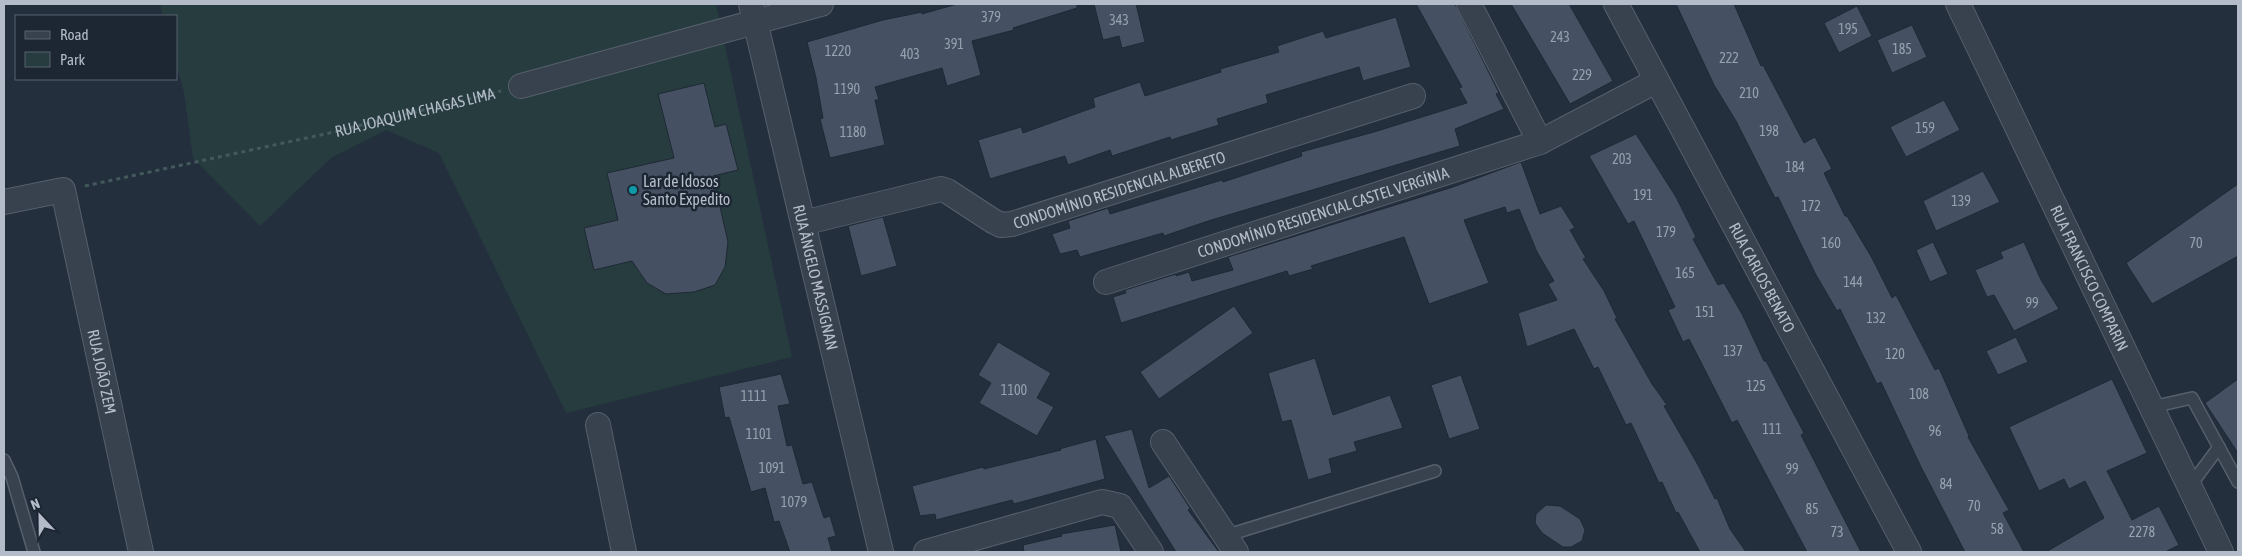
<svg xmlns="http://www.w3.org/2000/svg" width="2242" height="556" font-family="'Asap Condensed',sans-serif">
<style>
.green{fill:#263c3f}
.building{fill:#455162;stroke:#1f2835}
.lines{fill:none;stroke-linecap:round;stroke-linejoin:round}
.lane-casing{stroke:#565f6c;stroke-width:14}
.street-casing{stroke:#565f6c;stroke-width:26}
.path{stroke:#44595c;stroke-width:3;stroke-dasharray:4 4;stroke-linecap:butt}
.lane{stroke:#38414e;stroke-width:11}
.street{stroke:#38414e;stroke-width:24}
.culture-dot{fill:#0f9aa8;stroke:#1d2633;stroke-width:2}
.labels{text-anchor:middle;dominant-baseline:central;stroke-width:5;stroke-linejoin:round;paint-order:stroke}
.number-label{font-size:14px;fill:#98a1af}
.street-label{font-size:16px;fill:#b4bcc9;stroke:#1d2633}
.poi-label{font-size:16px;fill:#b4bcc9;stroke:#1d2633;text-anchor:start}
</style>
<rect width="100%" height="100%" fill="#242f3e"/>
<polygon class="green" points="160,4 716,4 792,357 566,413 439,153 386,130 331,158 260,226 193,158 184,92 176,63 176,16 163,16"/>
<g class="building">
<polygon points="957,4 1077,4 1077,8 1013,28 1014,30 972,41 981,75 947,86 942,68 875,87 879,100 875,100 885,145 830,158 820,119 823,118 816,78 807,42 883,20 922,12 922,14"/>
<polygon points="1094,4 1136,4 1145,42 1122,48 1119,36 1103,40"/>
<polygon points="1416,4 1455,4 1499,93 1496,94 1504,109 1455,129 1460,146 1208,221 1164,236 1163,233 1080,257 1077,250 1060,254 1052,234 1070,228 1068,221 1108,208 1110,214 1222,180 1223,182 1302,156 1301,152 1374,132 1467,103 1459,88 1462,87"/>
<polygon points="1511,4 1569,4 1613,81 1570,104"/>
<polygon points="1676,4 1734,4 1761,66 1763,65 1804,143 1815,137 1832,169 1824,173 1845,216 1847,216 1872,258 1892,298 1896,295 1935,370 1939,368 1969,436 1968,437 2009,510 2003,513 2024,552 1965,552 1921,467 1881,382 1877,384 1840,309 1837,311 1815,273 1778,197 1775,198 1736,121 1714,85"/>
<polygon points="1857,6 1872,36 1839,53 1824,23"/>
<polygon points="1396,17 1411,67 1363,81 1359,67 1266,95 1268,103 1217,119 1219,125 1171,140 1170,137 1112,156 1110,150 1068,165 1065,156 990,179 978,140 1021,127 1023,133 1095,107 1093,98 1140,82 1145,96 1221,72 1220,69 1279,52 1277,46 1323,31 1326,38"/>
<polygon points="1912,25 1927,57 1892,73 1877,40"/>
<polygon points="704,83 715,127 726,124 738,170 713,176 728,242 725,267 715,285 694,292 666,294 647,283 632,261 594,270 584,228 618,220 607,173 674,158 658,94"/>
<polygon points="1944,100 1960,130 1906,157 1890,127"/>
<polygon points="1636,134 1676,197 1696,237 1693,239 1718,285 1724,283 1742,314 1764,361 1766,361 1804,433 1801,435 1861,552 1807,552 1737,420 1732,423 1689,339 1683,342 1668,310 1675,307 1634,221 1628,224 1589,156"/>
<polygon points="1521,162 1540,214 1561,206 1575,228 1570,230 1586,258 1583,259 1604,291 1617,318 1615,319 1652,384 1667,405 1664,406 1698,465 1715,499 1717,498 1730,529 1746,552 1700,552 1678,512 1676,513 1662,482 1659,483 1631,423 1626,425 1598,367 1594,369 1574,329 1527,347 1518,313 1557,300 1548,284 1554,281 1537,252 1519,209 1507,213 1505,207 1464,220 1489,283 1429,304 1404,237 1311,266 1313,269 1289,276 1287,271 1121,323 1113,297 1126,293 1125,290 1176,274 1176,276 1189,272 1192,281 1233,270 1228,257 1453,187"/>
<polygon points="1983,171 2000,202 1936,231 1923,201"/>
<polygon points="2238,184 2238,256 2152,304 2126,263"/>
<polygon points="883,217 897,266 861,276 848,226"/>
<polygon points="1933,242 1948,274 1930,282 1916,250"/>
<polygon points="2024,242 2041,280 2059,309 2014,331 1994,295 1987,297 1975,270 2003,258 2000,252"/>
<polygon points="1234,306 1253,333 1159,399 1140,372"/>
<polygon points="2016,337 2028,362 1998,375 1986,351"/>
<polygon points="998,342 1051,373 1037,398 1054,407 1037,436 979,403 991,383 978,375"/>
<polygon points="1315,358 1333,415 1390,395 1403,428 1354,442 1357,451 1329,459 1332,473 1308,480 1291,420 1282,422 1268,373"/>
<polygon points="781,374 790,404 778,406 787,446 792,445 803,484 812,482 824,518 830,516 836,536 828,538 832,552 790,552 779,521 774,522 765,488 751,492 729,417 725,418 719,387"/>
<polygon points="1461,375 1480,429 1449,439 1431,385"/>
<polygon points="2112,379 2147,453 2107,471 2132,520 2159,506 2179,545 2165,552 2046,552 2104,518 2085,481 2069,489 2064,479 2039,491 2009,427"/>
<polygon points="2238,379 2238,453 2205,403"/>
<polygon points="1132,429 1149,488 1169,476 1190,508 1188,510 1219,552 1176,552 1104,436"/>
<polygon points="1096,439 1105,479 1014,504 1012,500 936,520 935,514 920,516 912,486 983,467 984,469 1061,450 1059,449"/>
<polygon points="1546,505 1560,506 1580,519 1585,530 1582,541 1571,547 1563,547 1542,533 1535,523 1536,514"/>
<polygon points="1115,525 1121,552 1024,552 1023,545 1062,536 1061,534"/>
</g>
<g class="lines">
<g class="lane-casing">
<g id="lane">
<polyline points="2152,407 2192,398 2238,482"/>
<polyline points="4,460 12,477 34,552"/>
<polyline points="2190,486 2219,447"/>
<polyline points="1225,536 1435,471"/>
</g>
</g>
<g class="street-casing">
<g id="street">
<path id="s2" d="M 751,4 L 881,552"/>
<polyline points="1469,4 1540,142"/>
<path id="s3" d="M 1616,4 L 1909,552"/>
<path id="s4" d="M 1958,4 L 2221,552"/>
<polyline points="521,86 821,4"/>
<path id="s5" d="M 4,202 L 63,190 L 141,552"/>
<path id="s6" d="M 803,223 L 941,189 L 947,191 L 993,221 L 1001,225 L 1012,224 L 1413,96"/>
<path id="s7" d="M 1106,282 L 1540,142 L 1656,81"/>
<polyline points="598,425 624,552"/>
<polyline points="1163,442 1236,552"/>
<polyline points="926,552 1102,502 1120,506 1151,552"/>
</g>
</g>
<path class="path" id="s1" d="M 85,186 L 325,134 L 501,91"/>
<use href="#lane" class="lane"/>
<use href="#street" class="street"/>
</g>
<circle class="culture-dot" cx="633" cy="190" r="5"/>
<g class="labels">
<g class="number-label">
<text x="991" y="17">379</text>
<text x="1119" y="20">343</text>
<text x="1848" y="29">195</text>
<text x="1560" y="37">243</text>
<text x="954" y="44">391</text>
<text x="1902" y="49">185</text>
<text x="838" y="51">1220</text>
<text x="910" y="54">403</text>
<text x="1729" y="58">222</text>
<text x="1582" y="75">229</text>
<text x="847" y="89">1190</text>
<text x="1749" y="93">210</text>
<text x="1925" y="128">159</text>
<text x="1769" y="131">198</text>
<text x="853" y="132">1180</text>
<text x="1622" y="159">203</text>
<text x="1795" y="167">184</text>
<text x="1643" y="195">191</text>
<text x="1961" y="201">139</text>
<text x="1811" y="206">172</text>
<text x="1666" y="232">179</text>
<text x="1831" y="243">160</text>
<text x="2196" y="243">70</text>
<text x="1685" y="273">165</text>
<text x="1853" y="282">144</text>
<text x="2032" y="303">99</text>
<text x="1705" y="312">151</text>
<text x="1876" y="318">132</text>
<text x="1733" y="351">137</text>
<text x="1895" y="354">120</text>
<text x="1756" y="386">125</text>
<text x="1014" y="390">1100</text>
<text x="1919" y="394">108</text>
<text x="754" y="396">1111</text>
<text x="1772" y="429">111</text>
<text x="1935" y="431">96</text>
<text x="759" y="434">1101</text>
<text x="772" y="468">1091</text>
<text x="1792" y="469">99</text>
<text x="1946" y="484">84</text>
<text x="794" y="502">1079</text>
<text x="1974" y="506">70</text>
<text x="1812" y="509">85</text>
<text x="1997" y="529">58</text>
<text x="1837" y="532">73</text>
<text x="2142" y="532">2278</text>
</g>
<g class="street-label">
<text stroke="none"><textPath href="#s1" startOffset="338">RUA JOAQUIM CHAGAS LIMA</textPath></text>
<text stroke="none"><textPath href="#s6" startOffset="336">CONDOMÍNIO RESIDENCIAL ALBERETO</textPath></text>
<text stroke="none"><textPath href="#s7" startOffset="228">CONDOMÍNIO RESIDENCIAL CASTEL VERGÍNIA</textPath></text>
<text stroke="none"><textPath href="#s2" startOffset="281">RUA ÂNGELO MASSIGNAN</textPath></text>
<text stroke="none"><textPath href="#s3" startOffset="310">RUA CARLOS BENATO</textPath></text>
<text stroke="none"><textPath href="#s4" startOffset="304">RUA FRANCISCO COMPARIN</textPath></text>
<text stroke="none"><textPath href="#s5" startOffset="246">RUA JOÃO ZEM</textPath></text>
</g>
<g class="poi-label">
<text x="643" y="181">Lar de Idosos<tspan x="643" dy="18">Santo Expedito</tspan></text>
</g>
</g>
<rect width="2242" height="556" fill="none" stroke="#b4bcc9" stroke-width="10"/>
<rect x="15" y="15" width="162" height="65" fill="#1d2633" stroke="#59626f"/>
<rect x="25" y="31" width="25" height="8" fill="#38414e" stroke="#59626f"/>
<text x="60" y="40" font-size="15" fill="#b4bcc9">Road</text>
<rect x="25" y="52" width="25" height="15" fill="#263c3f" stroke="#59626f"/>
<text x="60" y="65" font-size="15" fill="#b4bcc9">Park</text>
<g transform="translate(40 516) rotate(338)" stroke="#1d2633" stroke-width="4" paint-order="stroke">
<path d="M0-4L9 19L0 12L-9 19Z" fill="#b4bcc9"/>
<text y="-8" font-size="14" font-weight="bold" text-anchor="middle" fill="#b4bcc9">N</text>
</g>
</svg>
